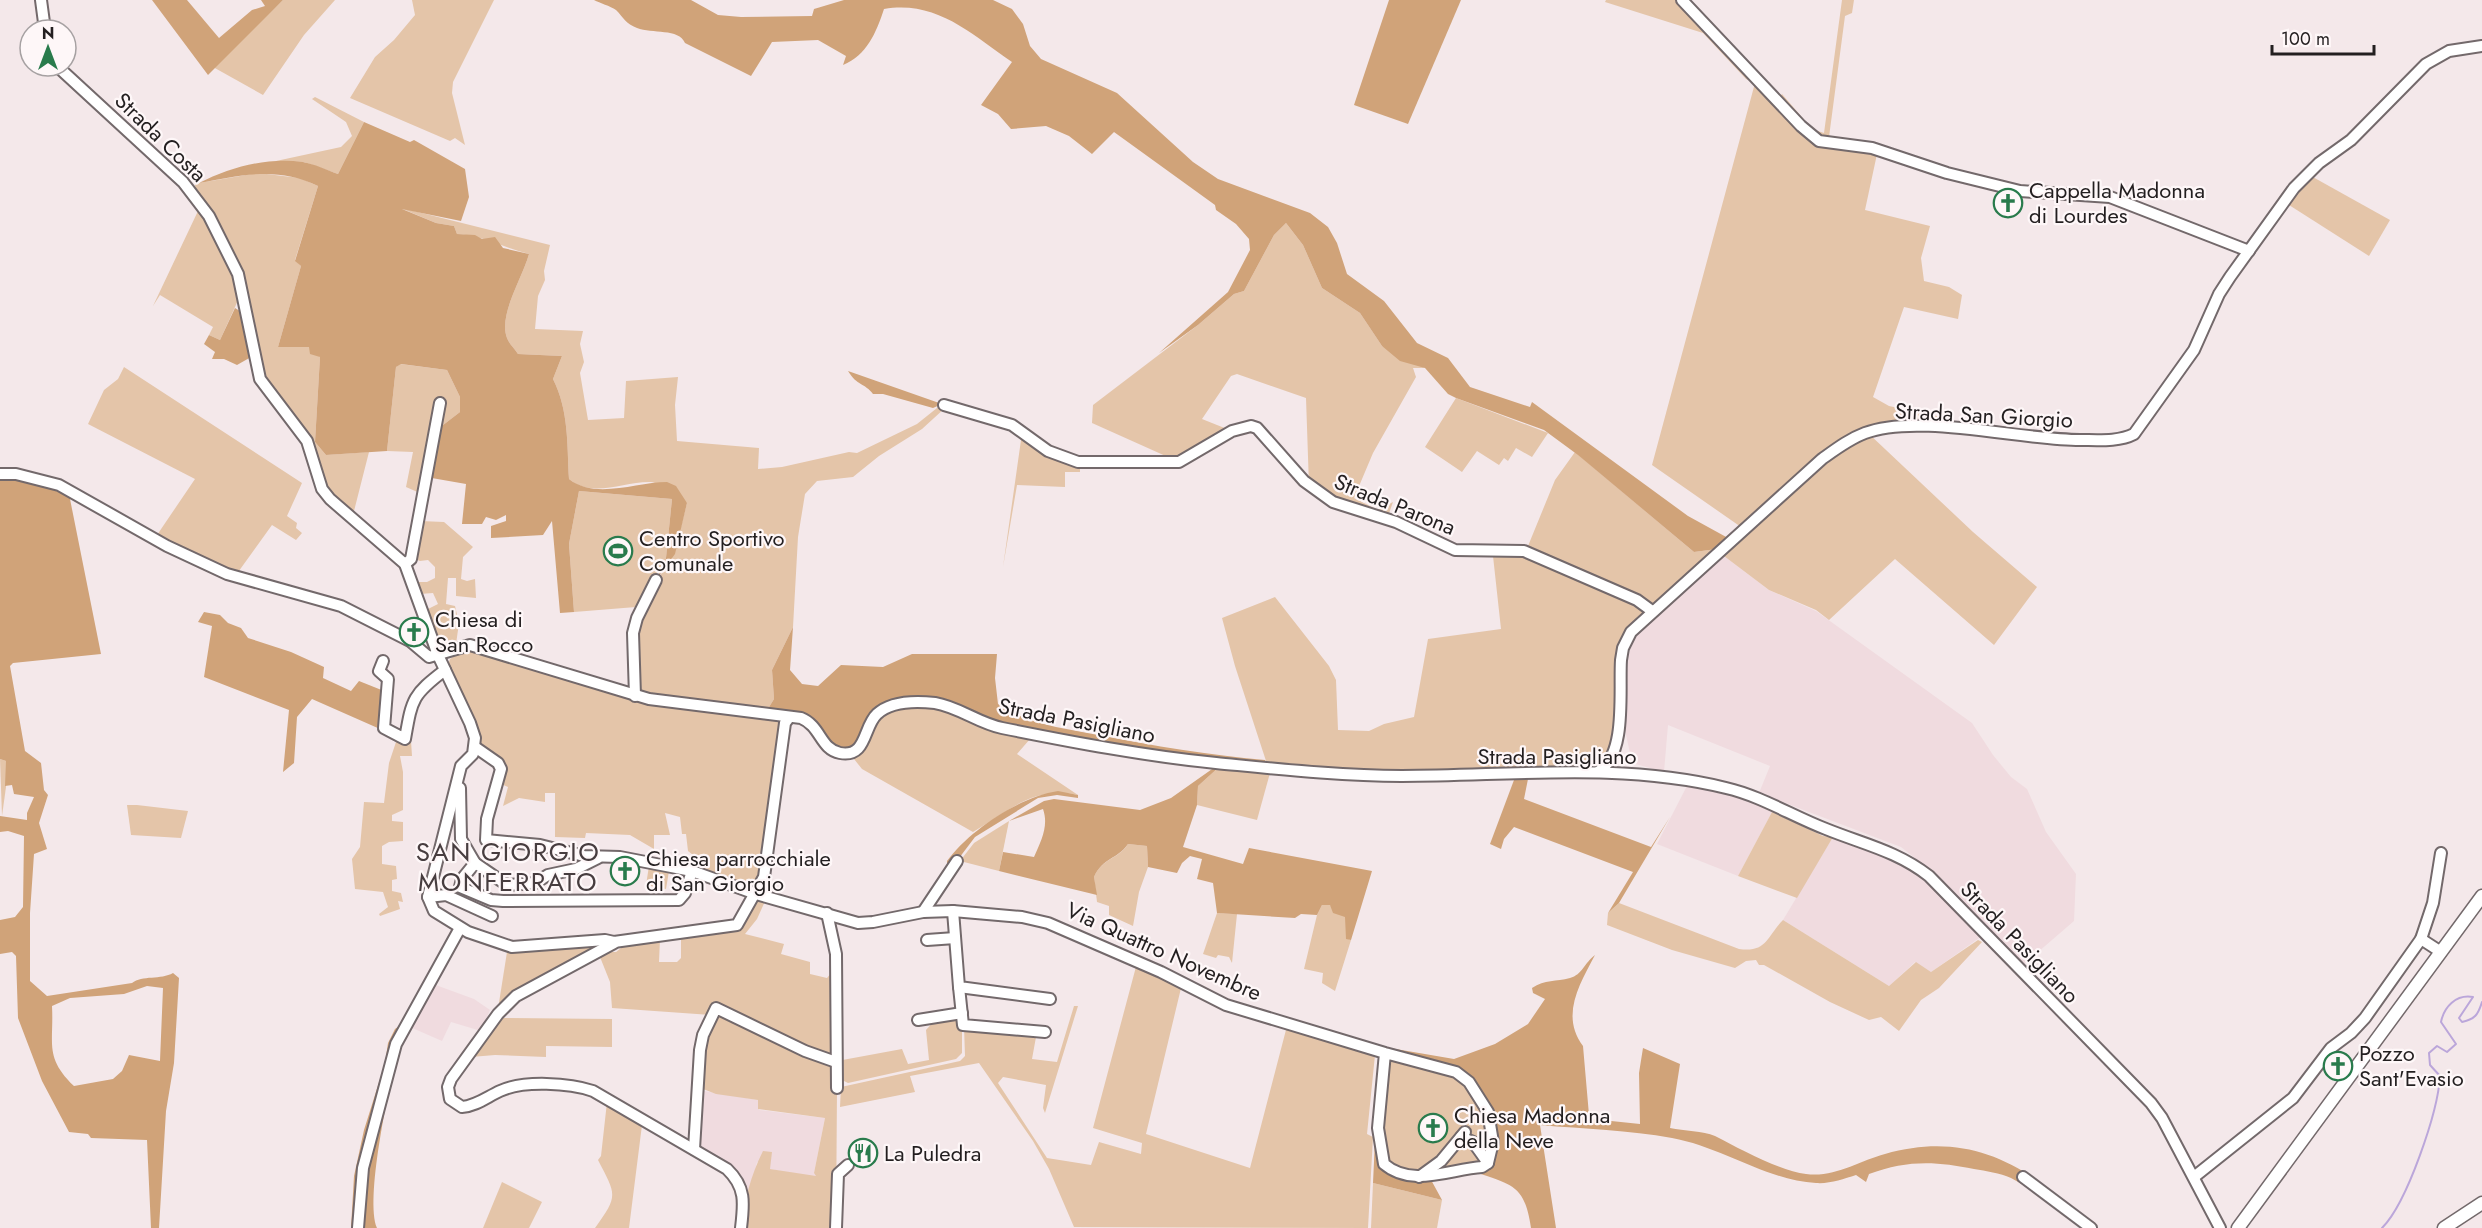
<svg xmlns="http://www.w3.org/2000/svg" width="2482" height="1228" font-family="Jost,sans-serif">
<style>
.built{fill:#f0dbdf}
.green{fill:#e4c5a9}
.forest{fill:#d0a379;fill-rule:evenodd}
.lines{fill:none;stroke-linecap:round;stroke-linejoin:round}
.stream{stroke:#bba6da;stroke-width:2}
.minor-casing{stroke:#73696b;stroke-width:14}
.major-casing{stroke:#73696b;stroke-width:15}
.minor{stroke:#fff;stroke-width:10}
.major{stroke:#fff;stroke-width:12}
.labels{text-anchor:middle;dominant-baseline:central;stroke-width:4.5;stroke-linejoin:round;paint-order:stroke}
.street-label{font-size:22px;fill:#231f20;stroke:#fef7f8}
.poi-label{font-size:22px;fill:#231f20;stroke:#fef7f8;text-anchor:start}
.quarter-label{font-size:26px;letter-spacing:1.5px;fill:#473d3f;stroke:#fef7f8}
</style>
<rect width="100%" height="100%" fill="#f4e8ea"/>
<g class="built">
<polygon points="1720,553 1769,590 1816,611 1972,723 1993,755 2011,777 2027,789 2046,832 2076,874 2074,921 2023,965 1989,933 1939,877 1901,847 1759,793 1770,766 1668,725 1664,772 1632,763 1624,725 1624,688 1630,650 1635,635"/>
<polygon points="1688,784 1746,797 1772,812 1738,876 1657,844"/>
<polygon points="1833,837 1871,849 1917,872 1982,936 1931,972 1915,962 1889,986 1783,920"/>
<polygon points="433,984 474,999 490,1010 481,1031 451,1022 442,1041 410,1027"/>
<polygon points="698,1090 758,1100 759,1110 825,1118 814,1173 822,1179 770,1169 757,1162 751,1189 745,1198 742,1186 694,1149"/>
</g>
<g class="green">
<polygon points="283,0 335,0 304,35 263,95 213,67"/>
<polygon points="412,0 494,0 453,82 452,93 465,145 455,138 450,141 350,98 375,57 394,40 415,15"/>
<polygon points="1606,0 1681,0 1777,101 1782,94 1812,129 1824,133 1842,0 1854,0 1852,13 1845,16 1829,137 1877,154 1865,210 1930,226 1921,258 1924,281 1949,287 1962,295 1958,319 1904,307 1873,397 1889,406 1941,417 1937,424 1866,430 1741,527 1652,465 1755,83 1746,79 1703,33 1605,2"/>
<polygon points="315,97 364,122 338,174 304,162 276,161 341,147 352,136 346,122 312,99"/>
<polygon points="258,173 300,178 318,186 295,260 301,266 278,347 310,347 320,357 315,442 326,455 369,452 354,511 336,500 328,489 313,446 265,378 254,335 246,286 237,261 196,192 195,185 199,183"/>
<polygon points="2311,176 2390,220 2369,256 2289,205"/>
<path d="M 186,193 C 212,219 229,262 240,296 L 220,340 L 209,335 L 213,327 L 160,295 L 153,306 L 198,211 Z"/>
<path d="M 398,207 L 550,245 L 544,271 L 545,280 L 538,296 L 535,329 L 583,331 L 580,344 L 584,362 L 580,373 L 588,420 L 624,418 L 626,381 L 678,377 L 675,405 L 677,441 L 759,448 L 758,469 L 782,467 L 849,452 L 857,453 L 917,424 L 942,404 L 945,408 L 922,429 L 879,456 L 853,477 L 817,481 L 805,494 L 798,537 L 793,627 L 772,670 L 774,699 L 766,712 L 638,692 L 633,643 L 656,580 L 667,567 L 676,546 L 687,503 C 677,497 661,483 651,482 C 624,481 593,499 569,479 C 567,444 569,411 553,379 L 562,356 L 518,354 C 515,349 509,344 507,338 C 498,315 523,277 529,254 C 505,248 481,235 457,234 L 454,226 L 436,223 Z"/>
<polygon points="1286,223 1303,245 1322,288 1360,313 1382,346 1425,368 1413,368 1416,377 1373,453 1354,498 1378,510 1393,502 1387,519 1377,518 1309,486 1306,398 1237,374 1231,376 1202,419 1232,431 1179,462 1092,423 1093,405 1198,325 1234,294 1244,291 1274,235"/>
<polygon points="400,364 447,370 460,397 460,412 434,432 422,494 406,487 413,452 387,451 396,367"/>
<polygon points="124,367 302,483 287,516 297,523 296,528 302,533 296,540 272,525 236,575 155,538 195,479 88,424 104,390 118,379"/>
<polygon points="1456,398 1548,433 1532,457 1516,448 1508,461 1504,458 1499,465 1477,451 1462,472 1425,447"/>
<polygon points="1022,433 1080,465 1080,472 1065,472 1065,487 1017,485 1003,567"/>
<polygon points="1868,433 1973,532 2037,587 1994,645 1895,559 1829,620 1816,610 1769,590 1720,553 1823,461"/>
<polygon points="1575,452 1694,552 1717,549 1626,633 1614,747 1595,770 1401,773 1267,764 1235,666 1222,618 1275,597 1329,666 1336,680 1338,730 1369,731 1384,724 1414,717 1428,639 1501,629 1493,556 1495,552 1528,555 1528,546 1555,480"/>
<polygon points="579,491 672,499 666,558 636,607 574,612 569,544"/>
<polygon points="420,521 444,522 473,547 463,557 461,579 467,581 475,579 476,598 456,596 456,578 448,578 446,604 455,606 459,623 456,644 447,647 436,642 426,610 438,604 433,593 420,594 416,582 427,582 435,578 435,567 428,560 420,561 413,558"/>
<polygon points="465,649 643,702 782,721 762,877 751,890 693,868 693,855 688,851 686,834 682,834 680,817 665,813 670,835 654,835 654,849 630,835 586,833 585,838 555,837 555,793 545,793 545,802 519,798 503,806 508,787 499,783 502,774 476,745 447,668 450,659"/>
<path d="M 916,707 L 943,710 L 958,714 L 990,731 L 1030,739 L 1017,754 L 1078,795 C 1033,786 1010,810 973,832 L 862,769 L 854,759 C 884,727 860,714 916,707 Z"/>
<polygon points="397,739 411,741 412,756 400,756 403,772 403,810 392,815 392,821 403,822 403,841 389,842 382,846 382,864 396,866 397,879 392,880 392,891 401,893 403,902 398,901 400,909 380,916 379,914 388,907 383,892 355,889 352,859 360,847 364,802 384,803 389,763"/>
<polygon points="0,759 6,761 6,787 2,816"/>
<polygon points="1219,767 1270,773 1257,820 1197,805 1198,786"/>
<polygon points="137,805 188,811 181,838 131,835 127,805"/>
<polygon points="1772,812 1823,836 1833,837 1797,898 1738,876"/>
<polygon points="1009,821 999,871 960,861 974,843"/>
<path d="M 1128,844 L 1147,846 L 1148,867 L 1139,892 L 1133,926 L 1109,915 L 1109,906 L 1097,902 L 1094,877 C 1103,857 1118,860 1128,844 Z"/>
<polygon points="649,866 669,871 666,889 646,885"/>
<path d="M 759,896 L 766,899 L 757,919 L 745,934 L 784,944 L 781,954 L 810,962 L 810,974 L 827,978 L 831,973 L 837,1088 L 836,1228 L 741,1228 C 744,1201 751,1175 763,1151 L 772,1152 L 770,1169 L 816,1176 L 814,1173 L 825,1118 L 758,1109 L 758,1100 L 716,1094 L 698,1087 L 711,1015 L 612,1008 L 610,982 L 598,952 L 616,952 L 625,945 L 660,939 L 659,962 L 677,962 L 681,958 L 681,938 L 735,929 Z"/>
<path d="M 1619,903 L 1739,949 C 1767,953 1767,936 1783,920 L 1889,986 L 1916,962 L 1931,972 L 1978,940 L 1982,942 L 1939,988 L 1921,1000 L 1899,1031 L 1881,1017 L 1869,1020 L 1830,1002 L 1764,965 L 1759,965 L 1756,960 L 1746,961 L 1735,968 L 1672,950 L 1607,925 L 1608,913 Z"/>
<polygon points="1322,905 1330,905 1346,916 1346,938 1351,940 1335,991 1322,983 1323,973 1304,969 1317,915"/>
<polygon points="1217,913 1237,914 1232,963 1229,957 1218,955 1216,958 1203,954"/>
<polygon points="606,943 498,1009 507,952"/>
<polygon points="1137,963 1182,984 1146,1134 1250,1168 1287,1026 1375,1055 1367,1134 1373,1137 1368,1228 1074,1227 1049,1169 1033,1141 979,1063 910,1076 915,1092 840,1107 841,1087 960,1061 965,1056 964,1027 1031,1033 1036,1037 1032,1059 1057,1062 1074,1006 1078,1006 1045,1113 1043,1108 1046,1085 1003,1077 998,1083 1047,1158 1091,1165 1099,1142 1141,1154 1142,1143 1093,1128"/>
<polygon points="962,1013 962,1053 956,1059 848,1083 838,1078 837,1061 902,1049 908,1064 929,1060 926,1030 937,1018"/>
<polygon points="500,1018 612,1019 612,1047 546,1046 546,1057 495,1055 471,1057"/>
<polygon points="1387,1058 1454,1075 1481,1101 1490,1138 1482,1165 1409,1174 1387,1163 1380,1128"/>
<path d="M 607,1102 L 642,1125 L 629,1228 L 595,1228 C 619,1195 616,1195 598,1160 L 601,1156 Z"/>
<polygon points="502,1182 542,1202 529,1228 483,1228"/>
<polygon points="1373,1183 1442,1200 1437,1228 1371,1228"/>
</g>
<g class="forest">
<polygon points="152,0 187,0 219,38 252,10 265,6 261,0 283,0 208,75"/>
<path d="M 594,0 L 691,0 L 718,15 L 741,17 L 812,16 L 814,9 L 844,0 L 993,0 L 1012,9 L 1023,24 L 1030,46 L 1041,59 L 1117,93 L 1193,162 L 1218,179 L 1310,213 L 1328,227 L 1337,243 L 1347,274 L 1384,301 L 1417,343 L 1448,358 L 1470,387 L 1530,407 L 1532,402 L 1688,516 L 1728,538 L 1717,549 L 1694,552 L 1578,455 L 1544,430 L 1456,398 L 1448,394 L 1425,368 L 1400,361 L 1382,346 L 1360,313 L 1322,288 L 1303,245 L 1286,223 L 1274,235 L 1244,291 L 1234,294 L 1198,325 L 1159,353 L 1228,292 L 1250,250 L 1249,239 L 1236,224 L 1216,210 L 1215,205 L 1114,132 L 1092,154 L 1069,136 L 1046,126 L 1011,129 L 998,114 L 981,105 L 1012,62 C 971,34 937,0 884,9 C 876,33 867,55 843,65 L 846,56 L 818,40 L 772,42 L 751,76 L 685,43 C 679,28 652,34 637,28 C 626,24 623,17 616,10 C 610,6 600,3 594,0 Z"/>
<polygon points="1389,0 1461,0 1408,124 1354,105"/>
<path d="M 364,122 L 410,142 L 414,140 L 465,169 L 469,197 L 461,221 L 402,209 L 436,223 L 454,226 L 457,234 L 475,235 L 482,239 L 495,237 L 503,248 L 529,254 C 523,277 498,315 507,338 C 509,344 515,349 518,354 L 562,356 L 553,379 C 569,411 567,444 569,479 C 595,500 637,482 667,482 L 676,486 L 687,503 L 675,554 L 656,580 L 666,558 L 672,499 L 579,491 L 569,544 L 574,612 L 560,613 L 552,521 L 543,535 L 491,538 L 491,526 L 506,521 L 506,515 L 496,520 L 486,517 L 482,524 L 462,524 L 466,484 L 426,477 L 434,432 L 460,412 L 460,397 L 447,370 L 401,364 L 396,367 L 387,451 L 326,455 L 315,442 L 320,357 L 310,354 L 309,347 L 278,347 L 301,266 L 295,261 L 318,186 C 278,166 241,175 199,183 C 231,167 267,157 303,162 C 314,164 327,170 338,174 Z"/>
<polygon points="235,308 243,313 251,357 237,365 224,359 212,359 215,352 204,344 209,335 220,340"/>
<path d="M 848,371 L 942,404 L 933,408 L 883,394 L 873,394 C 865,383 857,386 848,371 Z"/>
<path d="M 13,476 L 69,494 L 101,654 L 13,663 L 10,666 L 25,751 L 41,763 L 44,790 L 48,795 L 39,823 L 47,849 L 34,854 L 30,913 L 30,981 L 47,996 L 132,983 C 142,975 161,980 173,973 L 179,978 L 174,1063 L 166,1111 L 159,1228 L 151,1228 L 147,1140 L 91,1138 L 88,1134 L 69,1132 L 42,1081 L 18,1018 L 16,956 L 12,952 L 0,954 L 0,920 L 15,917 L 23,907 L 24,836 L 8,831 L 0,832 L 0,816 L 27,820 L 27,813 L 34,797 L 14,794 L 12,785 L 5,786 L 6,761 L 0,759 L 0,477 ZM 147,986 L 163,988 L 160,1061 L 129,1055 L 122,1071 L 113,1079 L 74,1086 C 44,1057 54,1044 52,1006 L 70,998 L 124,994 Z"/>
<polygon points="204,612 220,615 228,623 241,628 248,638 291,652 324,667 323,678 351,691 359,681 384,691 380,729 312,699 297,717 294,763 283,772 289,710 204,677 212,626 198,622"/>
<path d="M 793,627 L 790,670 L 802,684 L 818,686 L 841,665 L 883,667 L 912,654 L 997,654 L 995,678 L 998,704 C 1027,724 1063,728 1098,735 C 1154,746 1209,755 1265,760 L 1267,764 L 1177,755 L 1001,725 L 928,700 L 881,708 C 872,722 853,765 832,745 C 825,739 820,729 815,722 L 766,712 L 774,699 L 772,670 Z"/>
<path d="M 1215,767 L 1219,767 L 1198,786 L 1197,805 L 1183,847 L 1243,864 L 1249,848 L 1372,871 L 1351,940 L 1346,939 L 1345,917 L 1333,913 L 1330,905 L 1322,905 L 1317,915 L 1301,914 L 1295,918 L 1217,913 L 1213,883 L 1197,879 L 1202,859 L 1190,856 L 1182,863 L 1177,873 L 1148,867 L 1147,846 L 1128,844 C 1117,860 1103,857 1094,877 L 1097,895 L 999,871 L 1003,852 L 1034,857 C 1041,841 1049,826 1043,809 L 1009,821 L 1044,801 L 1054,799 L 1140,810 L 1171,798 Z"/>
<polygon points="1528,779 1524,799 1651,847 1670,817 1619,903 1608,913 1633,872 1514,827 1504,839 1501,849 1490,844 1514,780"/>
<path d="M 1058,791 L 1078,795 L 1078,798 L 1057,795 L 1038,798 L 975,837 L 947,874 L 947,861 C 970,830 1019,797 1058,791 Z"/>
<path d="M 1595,955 C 1580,984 1560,1015 1583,1046 L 1589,1115 L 1592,1119 L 1640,1124 L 1639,1073 L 1643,1048 L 1680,1064 L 1670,1128 C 1684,1131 1703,1131 1715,1136 C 1740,1149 1780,1171 1806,1174 C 1834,1178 1859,1161 1885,1154 C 1962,1132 2019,1159 2074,1211 L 2064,1216 C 2047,1202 2030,1188 2011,1178 C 2000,1173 1986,1171 1974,1169 C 1936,1161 1906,1160 1869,1174 L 1866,1182 L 1856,1175 C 1843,1179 1830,1184 1816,1183 C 1766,1180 1722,1147 1672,1138 C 1629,1130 1584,1129 1540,1125 L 1556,1228 L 1531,1228 C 1525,1187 1514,1185 1478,1173 L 1495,1143 L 1471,1080 L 1384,1047 L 1454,1059 L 1495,1044 L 1528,1024 L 1545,999 L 1533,993 L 1532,988 C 1545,979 1556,982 1570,978 C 1582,975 1585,962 1595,955 Z"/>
<path d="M 406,1021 L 409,1030 C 405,1039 399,1049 396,1059 C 388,1093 365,1199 377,1228 L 351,1228 L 354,1176 L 364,1130 L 385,1063 L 388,1043 L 395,1029 Z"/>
<polygon points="1375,1140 1383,1166 1430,1178 1442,1200 1373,1183"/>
</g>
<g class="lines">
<path class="stream" d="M 2382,1228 C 2407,1203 2438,1112 2440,1076 L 2430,1065 L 2429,1053 L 2437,1046 L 2447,1052 L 2456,1044 L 2441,1022 C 2444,1007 2456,994 2473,997 L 2459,1018 L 2462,1022 C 2475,1019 2478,1015 2482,1002"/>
<g class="minor-casing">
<g id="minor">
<polyline points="41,0 45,30"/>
<polyline points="1682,0 1801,126 1819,141 1872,148 1947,173 2020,191 2110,197 2249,251"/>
<polyline points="57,66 183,182 209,216 238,274 260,379 307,441 322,489 330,499 405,564 438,655 470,723 475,738 473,754 461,766 428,897 434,911 468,932 512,947 605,940 614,942 737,925 764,877 785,723 788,719"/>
<polyline points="944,405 1012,425 1048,451 1078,462 1179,462 1232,431 1251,426 1257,428 1304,481 1333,502 1396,522 1455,550 1524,551 1637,600 1652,611"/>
<path d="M 0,474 L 16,474 L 59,485 L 167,546 L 227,574 L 341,606 L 410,641 L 429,657 L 470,645 L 649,699 L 801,718 C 821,726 820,749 840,753 C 867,758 863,727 877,714 C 891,701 917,701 935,703 C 959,707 978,723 1002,728 C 1072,742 1145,756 1216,763 C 1278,769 1341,776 1402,776 C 1510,776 1620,762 1726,788 C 1761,796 1792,816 1826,829 C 1863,844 1897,851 1929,876 L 2151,1103 L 2162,1118 L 2220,1228"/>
<polyline points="405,564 411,559 440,403"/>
<path d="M 383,661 L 379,671 L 388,679 L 384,728 L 405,739 C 412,699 412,695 445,670"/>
<polyline points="635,696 633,633 637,618 656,580"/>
<path d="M 475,747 L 498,763 L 501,769 L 487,819 L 486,840 L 540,845 L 584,856 L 620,857 L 692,871 L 756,894 L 858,923 L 873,922 L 923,912 L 953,911 L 1022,917 L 1048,923 L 1161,972 L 1226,1005 L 1385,1053 L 1456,1072 L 1469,1082 L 1488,1112 L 1493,1142 L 1488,1163 L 1482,1167 C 1450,1169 1412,1188 1384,1164 L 1378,1128 L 1385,1053"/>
<path d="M 1599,771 C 1627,754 1619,691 1621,660 L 1623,648 L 1631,632 L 1822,459 C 1836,449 1849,439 1865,433 C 1917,413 2020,440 2080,440 C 2097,440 2119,442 2134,434 L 2194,350 L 2219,294 L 2230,277 L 2294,188 L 2319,163 L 2351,140 L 2426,64 L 2449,51 L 2482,46"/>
<polyline points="460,788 461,839 475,863 507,885 535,883 548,875 576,869 598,858"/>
<polyline points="475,863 462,879 460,887 491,900 503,901 679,900 685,893 692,871"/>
<polyline points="428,897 446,895 492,916"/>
<polyline points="953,911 959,987 1050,999"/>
<polyline points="923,912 957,861"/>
<polyline points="827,913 836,954 837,1088"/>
<polyline points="2421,939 2441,952"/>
<polyline points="927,940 955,938"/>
<path d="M 614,943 L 516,996 L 498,1014 L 451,1079 L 448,1087 L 450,1099 L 462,1107 C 476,1106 487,1097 500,1091 C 523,1080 570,1083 593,1091 L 727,1169 C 746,1187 744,1203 741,1228"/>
<polyline points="959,987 963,1025 1045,1032"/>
<polyline points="918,1020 962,1013"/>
<polyline points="1461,1137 1473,1142 1488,1163"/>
<polyline points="694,1149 700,1050 703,1035 716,1008 805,1051 836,1062"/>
<polyline points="1419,1177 1441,1161 1465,1132"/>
<polyline points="2023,1177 2091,1228"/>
<polyline points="2194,1177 2293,1098 2331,1048 2351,1033 2365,1018 2421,939 2433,903 2441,853"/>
<polyline points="358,1228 363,1168 396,1044 460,928"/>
<polyline points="836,1228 838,1174 848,1165"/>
</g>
</g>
<g class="major-casing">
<g id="major">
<polyline points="2238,1228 2482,896"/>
<polyline points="2444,1228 2482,1203"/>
</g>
</g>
<use href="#minor" class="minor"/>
<use href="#major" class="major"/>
</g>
<defs>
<g id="church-ring" transform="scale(1.5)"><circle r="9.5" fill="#fef7f8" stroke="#297b4c" stroke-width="1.5"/><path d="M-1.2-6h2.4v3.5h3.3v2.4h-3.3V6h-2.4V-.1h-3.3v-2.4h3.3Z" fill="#297b4c"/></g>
<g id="stadium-ring" transform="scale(1.5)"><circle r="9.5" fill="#fef7f8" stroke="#297b4c" stroke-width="1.5"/><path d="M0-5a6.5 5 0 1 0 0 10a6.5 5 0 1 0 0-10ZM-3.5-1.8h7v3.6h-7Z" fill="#297b4c"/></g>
<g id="restaurant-ring" transform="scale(1.5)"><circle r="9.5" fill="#fef7f8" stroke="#297b4c" stroke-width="1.5"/><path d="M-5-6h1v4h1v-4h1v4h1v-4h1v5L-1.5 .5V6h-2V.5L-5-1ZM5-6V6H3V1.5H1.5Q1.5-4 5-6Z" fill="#297b4c"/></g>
</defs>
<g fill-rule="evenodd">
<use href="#church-ring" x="2008" y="203"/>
<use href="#stadium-ring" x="618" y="551"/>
<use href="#church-ring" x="414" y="632"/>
<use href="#church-ring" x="625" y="871"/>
<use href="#church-ring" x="2338" y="1066"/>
<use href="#church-ring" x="1433" y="1128"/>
<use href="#restaurant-ring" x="863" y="1153"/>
</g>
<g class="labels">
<g class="street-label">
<text transform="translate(161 137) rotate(44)">Strada Costa</text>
<text transform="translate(1984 415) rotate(3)">Strada San Giorgio</text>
<text transform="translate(1395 504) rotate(22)">Strada Parona</text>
<text transform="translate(1077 720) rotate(11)">Strada Pasigliano</text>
<text x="1557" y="756">Strada Pasigliano</text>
<text transform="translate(2020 942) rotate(46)">Strada Pasigliano</text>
<text transform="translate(1164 951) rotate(24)">Via Quattro Novembre</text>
</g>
<g class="poi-label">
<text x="2029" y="190">Cappella Madonna<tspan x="2029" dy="25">di Lourdes</tspan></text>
<text x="639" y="538">Centro Sportivo<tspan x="639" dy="25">Comunale</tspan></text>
<text x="435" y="619">Chiesa di<tspan x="435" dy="25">San Rocco</tspan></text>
<text x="646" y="858">Chiesa parrocchiale<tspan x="646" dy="25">di San Giorgio</tspan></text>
<text x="2359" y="1053">Pozzo<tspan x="2359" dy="25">Sant'Evasio</tspan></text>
<text x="1454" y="1115">Chiesa Madonna<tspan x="1454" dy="25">della Neve</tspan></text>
<text x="884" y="1153">La Puledra</text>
</g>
<g class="quarter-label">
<text x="508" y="852">SAN GIORGIO<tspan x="508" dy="30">MONFERRATO</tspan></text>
</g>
</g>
<g transform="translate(48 48)"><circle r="28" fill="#fef7f8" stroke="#a6a1a2" stroke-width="1.5"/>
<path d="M0-4.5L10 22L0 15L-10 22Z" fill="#297b4c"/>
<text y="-9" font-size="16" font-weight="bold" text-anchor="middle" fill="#231f20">N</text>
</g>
<path d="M2272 45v9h102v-9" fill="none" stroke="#231f20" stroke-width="3"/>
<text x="2281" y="45" font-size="18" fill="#231f20" stroke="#fef7f8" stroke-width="4.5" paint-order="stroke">100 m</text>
</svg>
